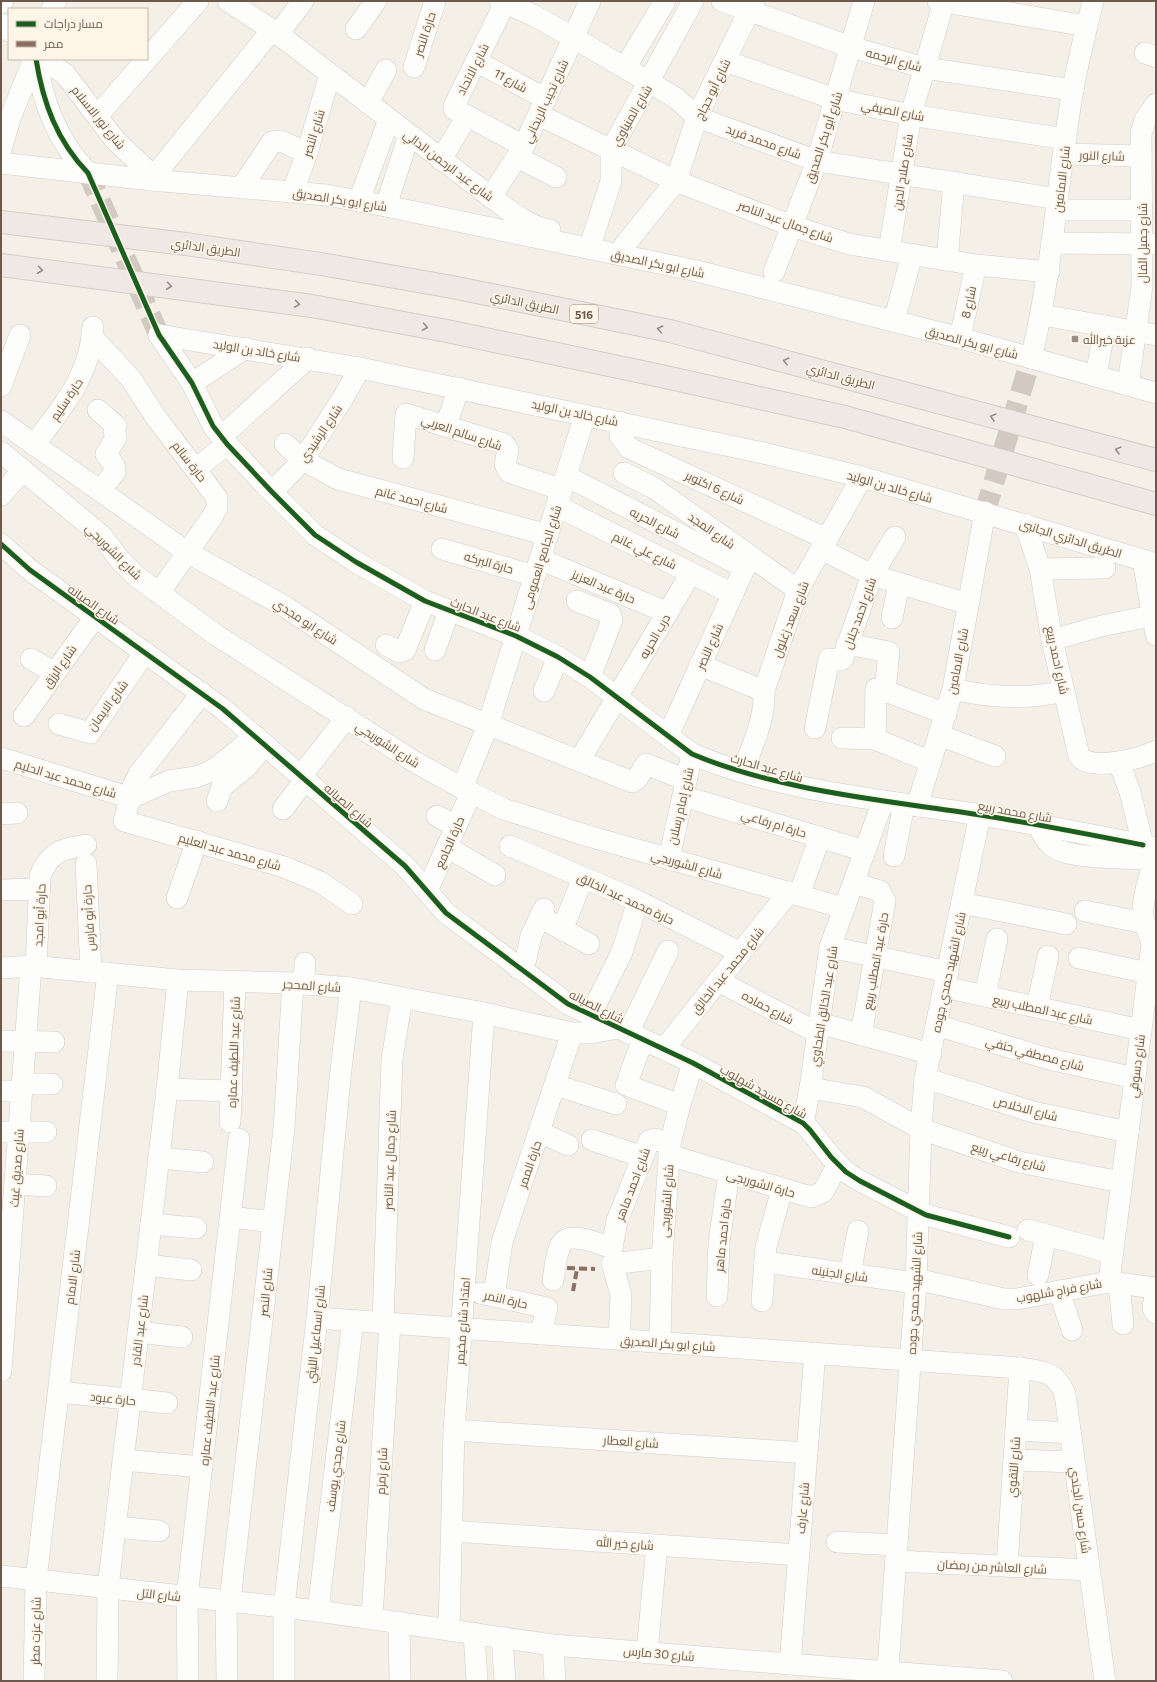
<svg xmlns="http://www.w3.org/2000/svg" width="1157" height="1682" font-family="Commissioner,Cairo,sans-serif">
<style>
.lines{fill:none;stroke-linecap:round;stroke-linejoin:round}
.minor-tunnel{stroke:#d2cac1;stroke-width:21;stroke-dasharray:21 10;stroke-linecap:butt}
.minor-casing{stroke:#d3cdc6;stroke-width:22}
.highway-casing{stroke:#d3ccc6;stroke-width:24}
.minor{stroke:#fdfdfc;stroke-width:21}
.highway{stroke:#efe8e4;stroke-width:22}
.quiet{stroke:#8d6e63;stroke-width:4;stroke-dasharray:8 4;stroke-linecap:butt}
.cycleway-casing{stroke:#fdf6e8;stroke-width:8}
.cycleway{stroke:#1b5e20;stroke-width:5}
.oneway{stroke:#9b8c81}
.poi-dot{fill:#9d8e83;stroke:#fdf6e8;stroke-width:1.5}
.labels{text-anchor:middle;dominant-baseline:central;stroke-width:3;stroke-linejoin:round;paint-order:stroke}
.shield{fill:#fdf6e8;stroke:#99897b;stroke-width:1}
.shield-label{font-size:11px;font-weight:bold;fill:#6e5a4c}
.street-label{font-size:12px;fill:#6e5a4c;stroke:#fdf6e8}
.poi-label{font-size:12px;fill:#6e5a4c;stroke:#fdf6e8;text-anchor:start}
</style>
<rect width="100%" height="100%" fill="#f4f0e8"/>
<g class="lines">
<g class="minor-tunnel">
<polyline points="88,173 159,335"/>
<polyline points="985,512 1031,358"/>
</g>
<g class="minor-casing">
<g id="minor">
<path d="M 228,1 L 278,34 L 491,197 C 509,210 528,227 550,230"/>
<polyline points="500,1 535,16 574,38 676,98 697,117 817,161 1058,199"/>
<polyline points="506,1 454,106 454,109 524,146"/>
<polyline points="722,1 851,47 925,68 1073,90"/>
<polyline points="938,1 1087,26"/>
<polyline points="1,3 3,1"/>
<polyline points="52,9 56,1"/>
<polyline points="1,24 9,31"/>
<polyline points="356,29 376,1"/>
<polyline points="278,34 303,1"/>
<polyline points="1145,53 1156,57"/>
<path d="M 36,59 C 43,103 57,141 88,173"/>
<polyline points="42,59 65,74 115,140 154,177"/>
<polyline points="476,61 546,99"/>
<polyline points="725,61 835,99 911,115 1066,139"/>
<polyline points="414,67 435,1"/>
<polyline points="625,68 665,1"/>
<polyline points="368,103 386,70"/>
<polyline points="98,115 198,1"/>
<polyline points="539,115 676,181 792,226 849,244 976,265 1049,272"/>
<polyline points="1,149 11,116 34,59"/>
<polyline points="1064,154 1141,156"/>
<polyline points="517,157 556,177"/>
<polyline points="441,160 467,116"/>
<polyline points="1,163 151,180 326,195 386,206 697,271 960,338 1156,393"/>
<polyline points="151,180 272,30"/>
<polyline points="241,188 272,142 281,141 307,153"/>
<polyline points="293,191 307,153 330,74"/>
<polyline points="491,197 524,146 590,1"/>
<polyline points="359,201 389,119"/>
<polyline points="386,206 409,135"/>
<polyline points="1057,210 1142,210"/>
<polyline points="593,237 611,181 611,150 693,1"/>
<polyline points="1052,243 1156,244"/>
<polyline points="624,246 676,181 697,117 754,1"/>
<polyline points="889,251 911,115 944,1"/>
<polyline points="947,260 954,182"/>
<polyline points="774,272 817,161 864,1"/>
<polyline points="1042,315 1156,335"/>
<polyline points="894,321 912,255"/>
<path d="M 159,335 L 192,383 L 213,426 L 227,444 L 272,492 L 315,535 L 356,562 L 425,601 L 516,636 L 558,657 L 590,677 L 692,754 C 775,789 872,799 961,812 C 1022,821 1082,833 1143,845"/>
<polyline points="159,335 360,368 763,453 862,477 1156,564"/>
<polyline points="93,338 131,379 155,416 217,498 217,508 212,517 159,593"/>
<polyline points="960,338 976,265"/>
<path d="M 1031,358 C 1053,270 1057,179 1073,90 C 1078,60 1086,31 1093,1"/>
<polyline points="1096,376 1105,326"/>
<polyline points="192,383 246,348"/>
<polyline points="1128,385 1142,286 1141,134 1145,120 1156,104"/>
<polyline points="1,386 20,335"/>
<polyline points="98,410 116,426 114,431 116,437 106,454 114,465 115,472 100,491"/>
<polyline points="1,421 187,552 284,606 424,699 632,782"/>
<polyline points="620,422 620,436 629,448 827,539"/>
<polyline points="446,425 459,388"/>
<polyline points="221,437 308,358"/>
<polyline points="285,444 303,460 338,479 548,535"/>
<path d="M 34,445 C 62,407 90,377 93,327"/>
<polyline points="1,452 102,536 120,560 136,576 216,635 415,762 462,788 504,809 588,836 844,908"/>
<polyline points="403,458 406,414 504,444 508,450 505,464 509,472 562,490"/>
<polyline points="196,469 227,444"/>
<polyline points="624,473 654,488 798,590"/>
<polyline points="566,476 745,568"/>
<polyline points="272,492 303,460 343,398 360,368"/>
<polyline points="1,495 23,470"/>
<polyline points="557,506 733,594"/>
<path d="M 1025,524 L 1040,569 L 1052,640 L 1079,756 C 1093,772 1140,758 1156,751"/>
<polyline points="1,544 30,570 223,709 405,866 446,913 568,1004 693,1063 803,1123 810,1130 831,1157 846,1172 860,1181 926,1215 1009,1237"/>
<polyline points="442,549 535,576"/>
<polyline points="821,549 872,575 968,604"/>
<polyline points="540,559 668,613"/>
<polyline points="1143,560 1156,635"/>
<polyline points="1040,569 1105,568"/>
<polyline points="577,601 610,614 612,620 590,677"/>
<polyline points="892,618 899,583"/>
<polyline points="1052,640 1101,626 1156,615"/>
<polyline points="847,644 889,652 885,691"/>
<polyline points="386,645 400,652 405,650 425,601"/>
<polyline points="435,650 449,611"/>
<polyline points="31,659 55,673"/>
<polyline points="700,665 764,691"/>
<path d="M 953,689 C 991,698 1026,700 1064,691"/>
<polyline points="544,691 558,657"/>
<polyline points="202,693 139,774 133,786 124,821 284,867 320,882 352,904"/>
<polyline points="24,716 95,617"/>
<polyline points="59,724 90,733 145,652"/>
<polyline points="815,728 829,659 841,660 843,658 872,575 895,537"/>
<polyline points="939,735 995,756"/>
<polyline points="668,736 750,556"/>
<polyline points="842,738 875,739 931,762"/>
<polyline points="875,739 876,689 885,691 946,714"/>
<polyline points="1,758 131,798"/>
<polyline points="579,761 691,573"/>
<polyline points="1119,763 1130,792 1143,845 1155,848"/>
<path d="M 743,771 C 753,744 765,719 764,691 L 798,590 L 862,477"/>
<polyline points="301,776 347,717"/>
<polyline points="637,779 646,764 686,780"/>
<polyline points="462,788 488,725 585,415"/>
<polyline points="683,796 865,851"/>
<polyline points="131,798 169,781 196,777 209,772 220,765 255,736"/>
<polyline points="217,801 222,787 246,767 265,745"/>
<polyline points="917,806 953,689 985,512"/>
<polyline points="283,809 305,780"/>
<polyline points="1,814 17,813"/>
<polyline points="437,816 456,826"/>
<path d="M 1038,825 C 1043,835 1048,846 1059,850 C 1079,859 1131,858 1154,859"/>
<polyline points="510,846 638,901 741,953"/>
<polyline points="447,847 495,875"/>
<polyline points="894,856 904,804"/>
<polyline points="669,859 692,754"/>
<polyline points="86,864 91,972"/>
<polyline points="854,883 880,891 885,901 861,1035"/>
<polyline points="1,890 40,889"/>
<polyline points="427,891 471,793"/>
<polyline points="799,895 820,837"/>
<polyline points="177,898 197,841"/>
<polyline points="962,903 1066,924"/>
<polyline points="1085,911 1144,923"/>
<polyline points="540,917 589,944"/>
<polyline points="562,930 583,878"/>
<polyline points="830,947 948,972"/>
<polyline points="1079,958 1148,973"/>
<path d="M 36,966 L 40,876 C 50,851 62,849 86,845"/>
<polyline points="1,968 31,966 178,980 293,983 351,988 484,1013 572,1033 591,1033 618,1028"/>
<polyline points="519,969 526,959 531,936 544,909"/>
<polyline points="718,981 818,1033"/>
<polyline points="304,984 305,963"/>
<polyline points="944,987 1141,1030"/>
<polyline points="985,996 997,939"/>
<polyline points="1037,1007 1048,956"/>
<polyline points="590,1016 622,952 638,901"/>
<polyline points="819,1023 931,1054"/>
<polyline points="936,1025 1049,1059 1135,1078"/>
<polyline points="628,1033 668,951"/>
<polyline points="1,1041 54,1042"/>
<polyline points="664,1049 789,892"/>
<polyline points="629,1077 643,1039"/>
<polyline points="925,1078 1033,1112 1128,1132"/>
<polyline points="22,1084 52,1084"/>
<polyline points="555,1085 616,1104"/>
<polyline points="626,1085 680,1105"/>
<polyline points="810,1088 863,1097 921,1129 1019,1162 1121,1182"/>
<polyline points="167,1089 232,1091"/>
<polyline points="1,1091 22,1091"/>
<polyline points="230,1122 235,982"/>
<polyline points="803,1123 810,1088 830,947 883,801"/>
<polyline points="1,1132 46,1132"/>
<polyline points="539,1132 568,1145"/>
<polyline points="592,1140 643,1157"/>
<polyline points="669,1155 811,1197 823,1192 838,1164"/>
<polyline points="159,1158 203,1162"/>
<polyline points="15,1184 46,1186"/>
<polyline points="231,1217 273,1222"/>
<polyline points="151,1224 196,1228"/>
<polyline points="1028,1230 1112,1253"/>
<polyline points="765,1262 916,1283"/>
<polyline points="612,1264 662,1258"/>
<polyline points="146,1265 191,1270"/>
<polyline points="614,1270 621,1295 619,1339"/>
<polyline points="850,1274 858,1231"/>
<polyline points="1038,1275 1046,1235"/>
<polyline points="916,1279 1004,1299 1017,1299 1109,1282 1156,1288"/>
<path d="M 553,1280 C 555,1269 556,1252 562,1243 C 570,1231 600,1244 612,1248 L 617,1221 L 649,1141 L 655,1139 L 670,1144"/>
<path d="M 1109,1282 L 1152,944 C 1150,933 1143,924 1143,914 C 1142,896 1152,870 1156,852"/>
<polyline points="1119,1283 1123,1324"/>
<polyline points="1156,1287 1153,1308 1156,1313"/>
<polyline points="1059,1291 1072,1330"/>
<polyline points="480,1293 547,1308 541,1334"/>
<polyline points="494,1296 502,1242 572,1033"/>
<polyline points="717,1296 719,1242 729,1173"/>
<polyline points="762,1301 766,1247 782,1189"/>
<path d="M 317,1318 L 1020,1368 C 1043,1371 1055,1371 1065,1394 L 1105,1681"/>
<polyline points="383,1323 392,1059 402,998"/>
<polyline points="138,1332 182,1337"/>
<polyline points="660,1342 662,1258 670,1144 680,1105 693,1063"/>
<polyline points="1,1371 31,966"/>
<polyline points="59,1392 167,1403"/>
<polyline points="454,1430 807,1453"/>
<polyline points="1016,1430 1070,1433"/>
<polyline points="123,1460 202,1467"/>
<polyline points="1014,1460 1074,1462"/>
<polyline points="115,1527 159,1531"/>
<polyline points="452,1531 799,1555"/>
<polyline points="837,1542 897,1545"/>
<polyline points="896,1561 1089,1570"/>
<polyline points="1007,1566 1020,1368"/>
<polyline points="1,1576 318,1611 553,1645 1002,1681"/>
<polyline points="226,1601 227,1681"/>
<polyline points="230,1601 284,1128 293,983"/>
<polyline points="318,1611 353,1320"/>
<polyline points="372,1618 390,1323"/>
<polyline points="399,1622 400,1681"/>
<polyline points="449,1630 454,1430 484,1013"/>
<polyline points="474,1633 477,1681"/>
<polyline points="502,1637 505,1681"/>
<polyline points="553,1645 555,1681"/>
<polyline points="647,1652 657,1545"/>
<polyline points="790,1664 815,1353"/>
<polyline points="34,1681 36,1580 108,973"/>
<polyline points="107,1681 108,1588 167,1089 178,980"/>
<polyline points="188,1681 187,1597 239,1139"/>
<polyline points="284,1681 284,1607 317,1318 341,1069 351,988"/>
<polyline points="887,1681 916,1283 921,1129 925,1078 980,815"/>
</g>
</g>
<g class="highway-casing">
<g id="highway">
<polyline points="1,222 186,244 321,264 452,287 670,331 1156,460"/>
<polyline points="1,265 312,306 447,331 661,376 845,417 1156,504"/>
</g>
</g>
<use href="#minor" class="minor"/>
<use href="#highway" class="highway"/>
<g class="quiet">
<polyline points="567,1268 595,1269"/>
<polyline points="573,1291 577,1269"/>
</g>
<g class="cycleway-casing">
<g id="cycleway">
<path d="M 36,59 C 43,103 57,141 88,173 L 159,335 L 192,383 L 213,426 L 227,444 L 272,492 L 315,535 L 356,562 L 425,601 L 516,636 L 558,657 L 590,677 L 692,754 C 775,789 872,799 961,812 C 1022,821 1082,833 1143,845"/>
<polyline points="1,544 30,570 223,709 405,866 446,913 568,1004 693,1063 803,1123 810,1130 831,1157 846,1172 860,1181 926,1215 1009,1237"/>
</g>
</g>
<use href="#cycleway" class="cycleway"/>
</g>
<defs><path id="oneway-chevron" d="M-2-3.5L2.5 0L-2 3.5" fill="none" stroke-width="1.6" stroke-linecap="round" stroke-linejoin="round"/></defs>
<g class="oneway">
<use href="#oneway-chevron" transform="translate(40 270) rotate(7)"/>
<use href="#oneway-chevron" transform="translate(169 286) rotate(7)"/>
<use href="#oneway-chevron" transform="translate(297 304) rotate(8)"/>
<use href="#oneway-chevron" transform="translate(425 327) rotate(10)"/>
<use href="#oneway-chevron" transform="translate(660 329) rotate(-168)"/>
<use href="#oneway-chevron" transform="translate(786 361) rotate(-166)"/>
<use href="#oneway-chevron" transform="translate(993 417) rotate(-165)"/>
<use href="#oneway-chevron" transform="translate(1118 450) rotate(-165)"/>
</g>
<rect class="poi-dot" x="1071" y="335" width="8" height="8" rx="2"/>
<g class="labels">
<rect class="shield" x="570" y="305" width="28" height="18" rx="3"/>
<g class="shield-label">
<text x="584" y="314">516</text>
</g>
<g class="street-label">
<text transform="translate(424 34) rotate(-72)">حارة النصر</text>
<text transform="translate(894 59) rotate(16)">شارع الرحمه</text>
<text transform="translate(472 69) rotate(-63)">شارع الاتحاد</text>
<text transform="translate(511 80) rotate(29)">شارع 11</text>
<text transform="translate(712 89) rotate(-64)">شارع أبو حجاج</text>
<text transform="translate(545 101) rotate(-65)">شارع نجيب الريحاني</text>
<text transform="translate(893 110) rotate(11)">شارع الصيفي</text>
<text transform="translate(631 115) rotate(-60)">شارع المنياوي</text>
<text transform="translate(99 117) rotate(51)">شارع نور الاسلام</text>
<text transform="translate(313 133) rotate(-73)">شارع النصر</text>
<text transform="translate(823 137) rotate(-72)">شارع أبو بكر الصديق</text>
<text transform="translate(764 141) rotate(20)">شارع محمد فريد</text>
<text transform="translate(1102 155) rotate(2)">شارع النور</text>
<text transform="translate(449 165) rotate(37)">شارع عبد الرحمن الدالي</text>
<text transform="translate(902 172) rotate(-81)">شارع صلاح الدين</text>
<text transform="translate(1061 179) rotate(-83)">شارع الامامين</text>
<text transform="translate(340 199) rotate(9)">شارع ابو بكر الصديق</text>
<text transform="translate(786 221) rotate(20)">شارع جمال عبد الناصر</text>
<text transform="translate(1142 243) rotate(-90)">شارع جميل الفال</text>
<text transform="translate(206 247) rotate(8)">الطريق الدائري</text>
<text transform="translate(658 263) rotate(12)">شارع ابو بكر الصديق</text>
<text transform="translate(525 302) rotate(12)">الطريق الدائري</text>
<text transform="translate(968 302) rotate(-78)">شارع 8</text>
<text transform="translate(972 342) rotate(15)">شارع ابو بكر الصديق</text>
<text transform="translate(257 350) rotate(9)">شارع خالد بن الوليد</text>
<text transform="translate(841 376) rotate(15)">الطريق الدائري</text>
<text transform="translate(66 399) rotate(-56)">حارة سليم</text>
<text transform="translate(575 412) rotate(12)">شارع خالد بن الوليد</text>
<text transform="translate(462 432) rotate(19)">شارع سالم العربي</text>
<text transform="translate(320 433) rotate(-56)">شارع الرشيدي</text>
<text transform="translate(190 461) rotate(52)">حارة سالم</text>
<text transform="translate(890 486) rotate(16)">شارع خالد بن الوليد</text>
<text transform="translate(715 487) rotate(25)">شارع 6 اكتوبر</text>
<text transform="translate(412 499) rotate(15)">شارع احمد غانم</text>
<text transform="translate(655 522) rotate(27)">شارع الحريه</text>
<text transform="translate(712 530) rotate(35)">شارع المجد</text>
<text transform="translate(1071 538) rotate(17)">الطريق الدائري الجانبى</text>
<text transform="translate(645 550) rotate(26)">شارع علي غانم</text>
<text transform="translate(114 551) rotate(45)">شارع الشوربجي</text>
<text transform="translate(541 557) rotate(-73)">شارع الجامع العمومى</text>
<text transform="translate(489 562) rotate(16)">حارة البركه</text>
<text transform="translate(604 586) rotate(23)">حارة عبد العزيز</text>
<text transform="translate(94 604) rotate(35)">شارع الصيانه</text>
<text transform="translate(859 613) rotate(-70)">شارع احمد جلال</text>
<text transform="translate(486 614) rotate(21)">شارع عبد الحارث</text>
<text transform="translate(790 619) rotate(-69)">شارع سعد زغلول</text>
<text transform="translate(306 621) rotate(33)">شارع ابو مجدي</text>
<text transform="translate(654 636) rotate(-60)">درب الحريه</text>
<text transform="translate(709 646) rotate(-66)">شارع النصر</text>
<text transform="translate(1058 660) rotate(78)">شارع احمد ربيع</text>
<text transform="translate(957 661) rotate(-79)">شارع الامامين</text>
<text transform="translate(59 666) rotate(-55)">شارع الرزق</text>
<text transform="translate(107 705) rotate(-54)">شارع الايمان</text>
<text transform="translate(388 744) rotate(33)">شارع الشوربجي</text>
<text transform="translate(767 767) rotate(16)">شارع عبد الحارث</text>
<text transform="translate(66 778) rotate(17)">شارع محمد عبد الحليم</text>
<text transform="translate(349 805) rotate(41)">شارع الصيانه</text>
<text transform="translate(680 806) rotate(-77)">شارع إمام رسلان</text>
<text transform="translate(1015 811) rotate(10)">شارع محمد ربيع</text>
<text transform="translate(774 823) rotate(17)">حارة ام رفاعي</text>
<text transform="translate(449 842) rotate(-66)">حارة الجامع</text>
<text transform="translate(230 851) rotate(16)">شارع محمد عبد العليم</text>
<text transform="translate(687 864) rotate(16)">شارع الشوربجي</text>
<text transform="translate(626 898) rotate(25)">حارة محمد عبد الخالق</text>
<text transform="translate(39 915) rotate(-87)">حارة أبو امجد</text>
<text transform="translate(88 918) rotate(-93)">حارة أبو فارس</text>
<text transform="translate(875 961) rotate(-80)">حارة عبد المطلب ربيع</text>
<text transform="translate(727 970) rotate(-51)">شارع محمد عبد الخالق</text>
<text transform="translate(948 972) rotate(-78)">شارع الشهيد حمدي جوده</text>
<text transform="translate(312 985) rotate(4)">شارع المحجر</text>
<text transform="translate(597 1006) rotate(27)">شارع الصيانه</text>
<text transform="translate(823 1006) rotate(-81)">شارع عبد الخالق الطحاوي</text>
<text transform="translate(768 1007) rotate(28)">شارع حماده</text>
<text transform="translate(1043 1009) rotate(12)">شارع عبد المطلب ربيع</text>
<text transform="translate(233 1052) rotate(-88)">شارع عبد اللطيف عماره</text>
<text transform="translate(1035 1053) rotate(15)">شارع مصطفي حنفي</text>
<text transform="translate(1136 1066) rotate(-83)">شارع دسوقي</text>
<text transform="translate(764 1091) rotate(29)">شارع مسجد شهلوب</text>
<text transform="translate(1026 1108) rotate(15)">شارع الاخلاص</text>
<text transform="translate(1009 1156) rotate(16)">شارع رفاعي ربيع</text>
<text transform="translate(389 1160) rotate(-88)">شارع جمال عبد الناصر</text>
<text transform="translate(529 1164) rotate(-71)">حارة الممر</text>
<text transform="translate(16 1168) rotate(-86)">شارع صديق غيث</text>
<text transform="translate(761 1183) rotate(16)">حارة الشوربجى</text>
<text transform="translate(632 1184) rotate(-69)">شارع احمد ماهر</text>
<text transform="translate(666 1201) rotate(-86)">شارع الشوربجى</text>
<text transform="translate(722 1235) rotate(-84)">حارة احمد ماهر</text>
<text transform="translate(840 1273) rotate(8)">شارع الجنينه</text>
<text transform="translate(72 1277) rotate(-83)">شارع الامام</text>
<text transform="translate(1059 1290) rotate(-10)">شارع فراج شلهوب</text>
<text transform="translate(265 1292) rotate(-84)">شارع النصر</text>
<text transform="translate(914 1293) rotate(-87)">شارع الشهيد حمدي جوده</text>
<text transform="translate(506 1299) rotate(13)">حارة النمر</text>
<text transform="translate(462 1321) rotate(-86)">امتداد شارع مخيمر</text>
<text transform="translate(139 1330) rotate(-83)">شارع عبد القادر</text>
<text transform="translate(315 1334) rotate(-84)">شارع اسماعيل الليثي</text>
<text transform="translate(668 1343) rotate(4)">شارع ابو بكر الصديق</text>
<text transform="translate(113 1398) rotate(6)">حارة عبود</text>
<text transform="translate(209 1410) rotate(-84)">شارع عبد اللطيف عماره</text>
<text transform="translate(631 1441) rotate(4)">شارع العطار</text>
<text transform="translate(335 1466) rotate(-83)">شارع مجدي يوسف</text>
<text transform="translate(1013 1467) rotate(-86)">شارع التقوي</text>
<text transform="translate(381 1471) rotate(-87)">شارع زمزم</text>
<text transform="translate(802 1508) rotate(-85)">شارع عارف</text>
<text transform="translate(1081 1510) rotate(82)">شارع حسن الجندي</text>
<text transform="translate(625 1543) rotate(4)">شارع خير الله</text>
<text transform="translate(992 1566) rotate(3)">شارع العاشر من رمضان</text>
<text transform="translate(159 1594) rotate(6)">شارع التل</text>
<text transform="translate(35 1631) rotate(-89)">شارع عزت مطر</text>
<text transform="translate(659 1653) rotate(5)">شارع 30 مارس</text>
</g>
<g class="poi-label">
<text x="1083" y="339">عزبة خيرالله</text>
</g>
</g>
<rect width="1157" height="1682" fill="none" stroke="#6e5a4c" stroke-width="4"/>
<rect x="8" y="8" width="140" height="52" fill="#fdf6e8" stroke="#c4b8aa"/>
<rect x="16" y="21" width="20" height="6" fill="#1b5e20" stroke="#c4b8aa"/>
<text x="44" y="28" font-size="12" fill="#6e5a4c">مسار دراجات</text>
<rect x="16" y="41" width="20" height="6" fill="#8d6e63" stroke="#c4b8aa"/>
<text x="44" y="48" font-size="12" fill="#6e5a4c">ممر</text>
</svg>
